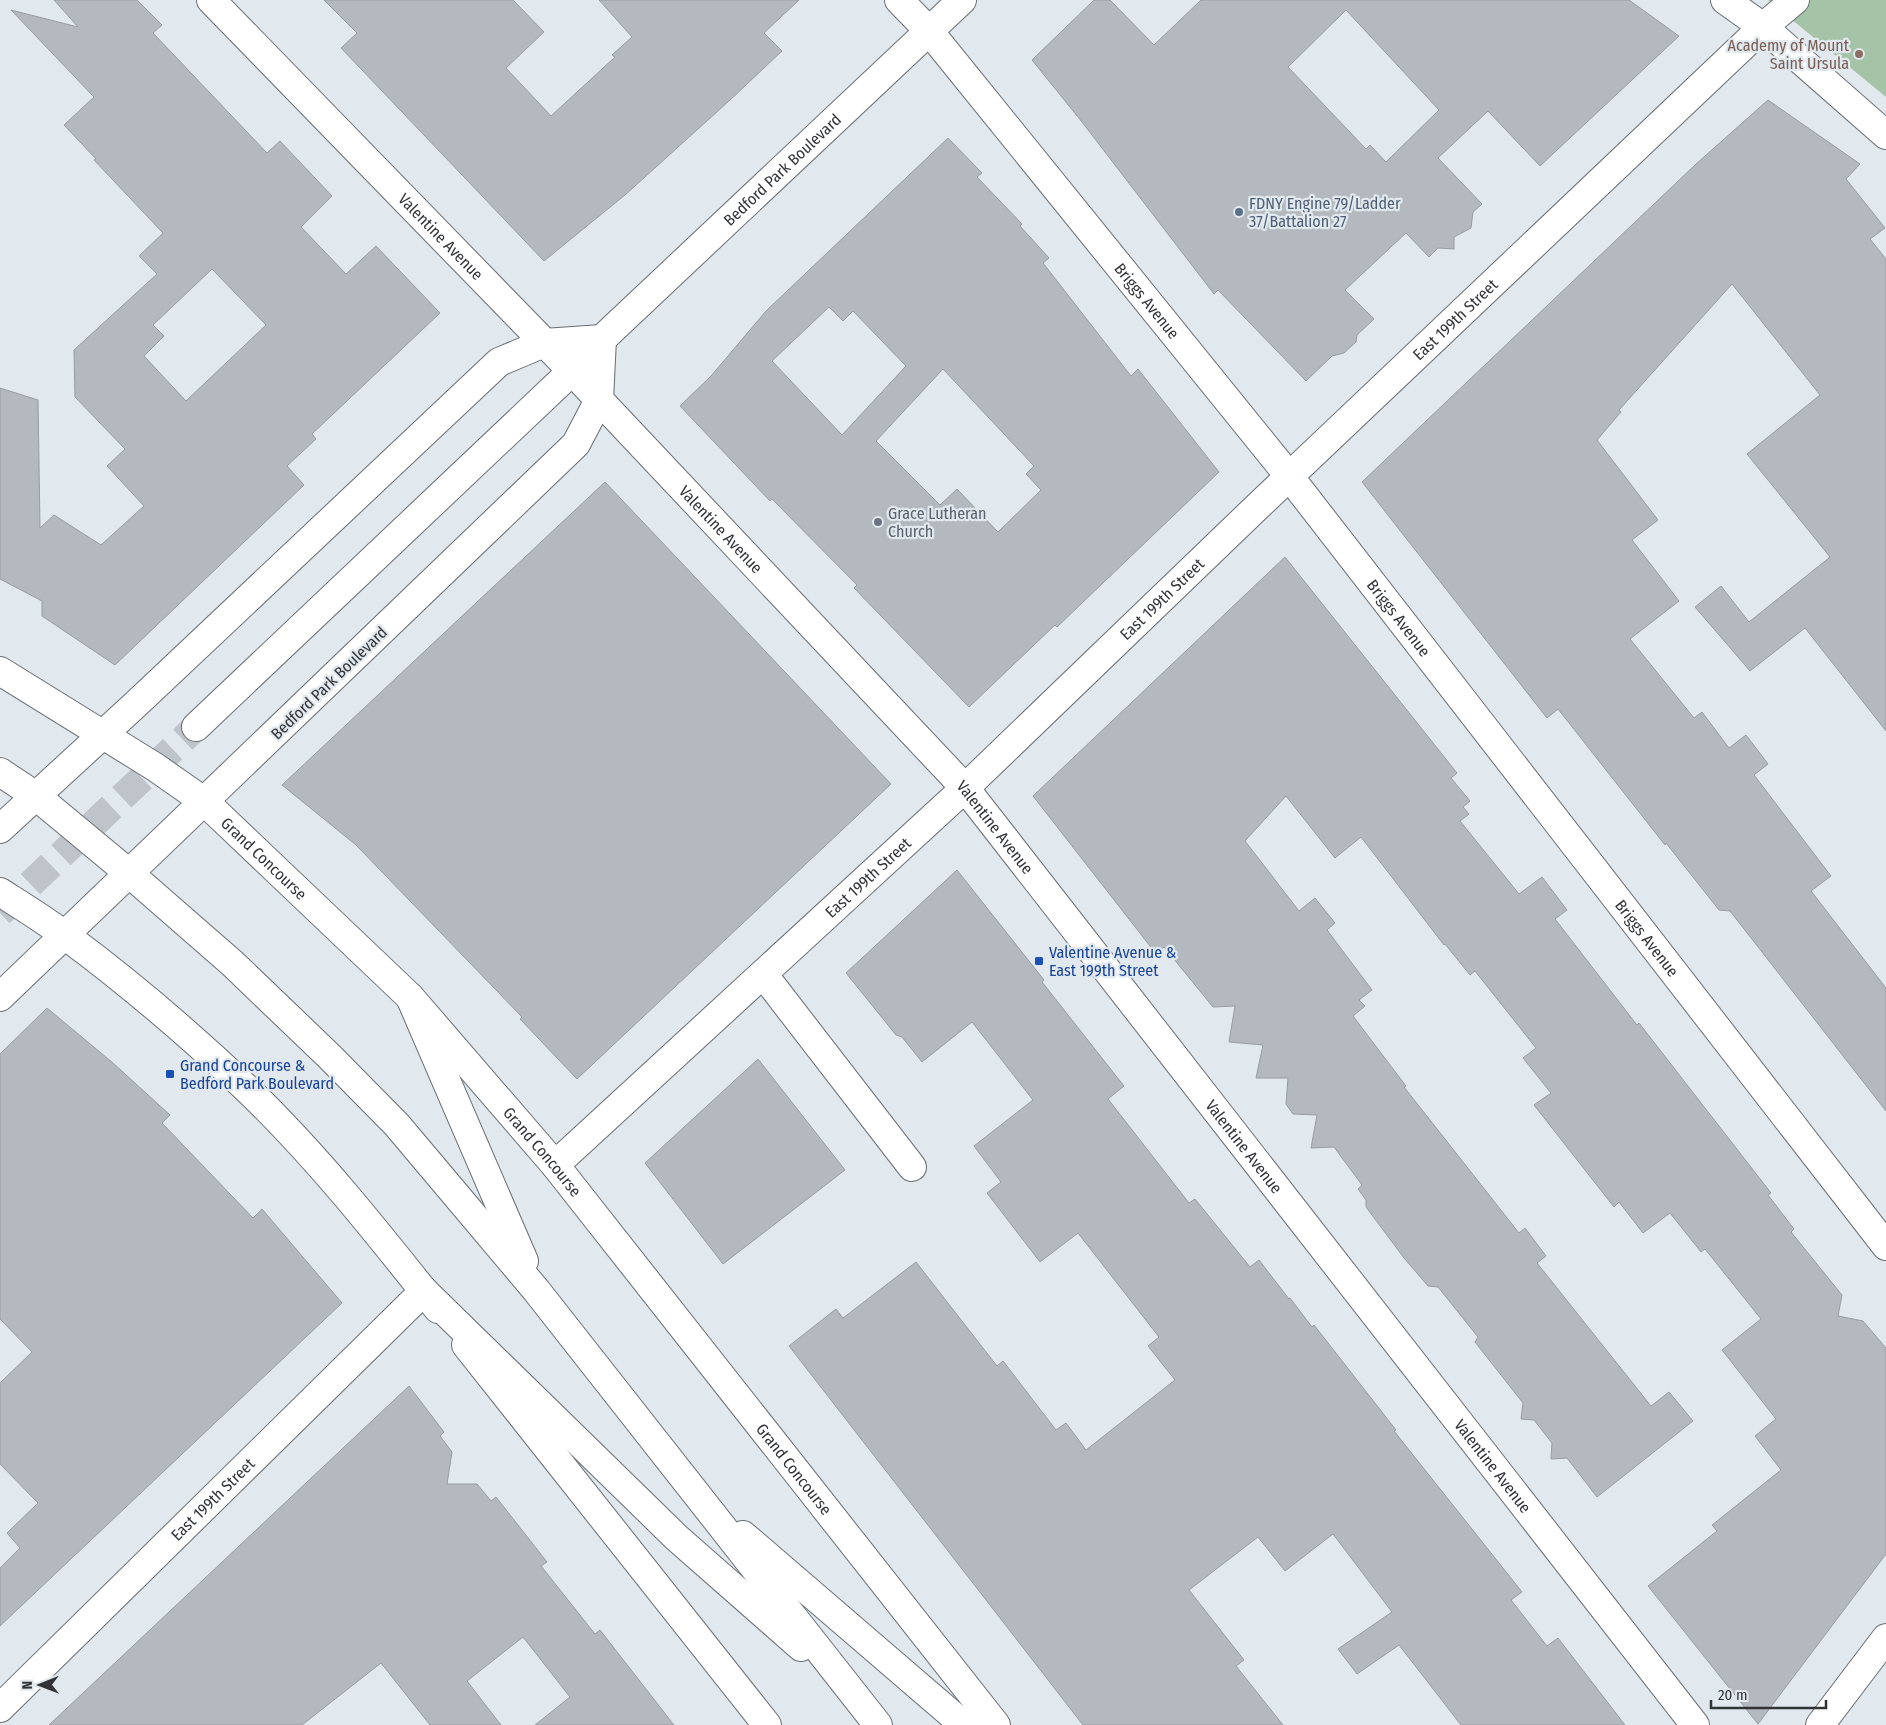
<svg xmlns="http://www.w3.org/2000/svg" width="1886" height="1725" font-family="'Fira Sans Condensed',sans-serif">
<style>
.green{fill:#a5c3a7}
.building{fill:#b3b9bf;stroke:#979da2;fill-rule:evenodd}
.lines{fill:none;stroke-linecap:round;stroke-linejoin:round}
.major-tunnel{stroke:#bec4c9;stroke-width:28;stroke-dasharray:28 14;stroke-linecap:butt}
.minor-casing{stroke:#686e73;stroke-width:30}
.major-casing{stroke:#686e73;stroke-width:30}
.minor{stroke:#fff;stroke-width:28}
.major{stroke:#fff;stroke-width:28}
.education-dot{fill:#8d6e63;stroke:#e1e8ee;stroke-width:2}
.service-dot{fill:#5c6f8a;stroke:#e1e8ee;stroke-width:2}
.worship-dot{fill:#6b7280;stroke:#e1e8ee;stroke-width:2}
.transit-dot{fill:#1a4fb4;stroke:#e1e8ee;stroke-width:2}
.labels{text-anchor:middle;dominant-baseline:central;stroke-width:4.5;stroke-linejoin:round;paint-order:stroke}
.education-label{font-size:16px;fill:#785e54;stroke:#e1e8ee;text-anchor:end}
.street-label{font-size:16px;fill:#313336;stroke:#e1e8ee}
.service-label{font-size:16px;fill:#4e5e75;stroke:#e1e8ee;text-anchor:start}
.worship-label{font-size:16px;fill:#5b616d;stroke:#e1e8ee;text-anchor:start}
.transit-label{font-size:16px;fill:#164399;stroke:#e1e8ee;text-anchor:start}
</style>
<rect width="100%" height="100%" fill="#e1e8ee"/>
<polygon class="green" points="1768,0 1886,0 1886,97"/>
<g class="building">
<path d="M 54,0 L 137,0 L 162,25 L 153,33 L 267,153 L 280,141 L 332,196 L 301,227 L 346,274 L 376,246 L 440,313 L 312,434 L 316,439 L 287,466 L 304,485 L 115,665 L 42,616 L 42,601 L 0,579 L 0,388 L 38,400 L 40,528 L 54,515 L 101,545 L 144,506 L 107,466 L 125,449 L 75,397 L 74,350 L 157,274 L 139,256 L 163,233 L 94,160 L 96,159 L 64,125 L 94,97 L 11,10 L 78,27 ZM 212,269 L 266,325 L 186,401 L 144,356 L 164,336 L 153,325 Z"/>
<polygon points="324,0 513,0 544,32 506,68 551,116 615,57 612,55 632,37 599,0 799,0 764,33 782,51 729,101 625,195 544,261 341,48 357,33"/>
<path d="M 1094,0 L 1110,0 L 1154,45 L 1201,0 L 1629,0 L 1679,36 L 1540,166 L 1488,111 L 1438,158 L 1482,204 L 1473,212 L 1471,228 L 1454,237 L 1454,249 L 1438,248 L 1429,257 L 1406,233 L 1345,290 L 1374,319 L 1357,335 L 1356,342 L 1344,353 L 1332,356 L 1306,381 L 1218,290 L 1214,294 L 1082,122 L 1032,60 ZM 1346,10 L 1439,110 L 1386,162 L 1370,145 L 1366,149 L 1288,67 Z"/>
<polygon points="1768,100 1860,164 1846,179 1885,228 1870,239 1886,259 1886,731 1805,628 1750,671 1695,607 1721,586 1749,622 1830,557 1747,454 1820,395 1732,284 1619,410 1621,412 1597,440 1658,520 1632,540 1679,601 1630,639 1694,718 1702,712 1729,748 1746,735 1768,764 1754,775 1831,876 1811,891 1886,988 1886,1111 1730,911 1719,910 1666,843 1665,845 1558,709 1547,718 1362,482 1696,164"/>
<path d="M 948,138 L 982,173 L 977,177 L 1022,224 L 1020,226 L 1049,258 L 1043,263 L 1131,376 L 1138,369 L 1219,472 L 1057,627 L 1055,625 L 969,707 L 854,588 L 857,585 L 772,499 L 770,501 L 680,406 L 711,376 L 766,311 ZM 829,307 L 843,321 L 853,311 L 906,366 L 842,435 L 772,361 ZM 943,369 L 1034,466 L 1026,474 L 1041,490 L 998,532 L 957,489 L 940,505 L 876,441 Z"/>
<polygon points="605,482 891,784 577,1079 520,1019 522,1017 356,845 282,785"/>
<polygon points="1285,557 1457,773 1451,778 1470,801 1463,807 1469,814 1460,821 1519,894 1542,877 1567,910 1555,919 1637,1025 1639,1023 1771,1193 1768,1195 1794,1229 1791,1232 1842,1295 1838,1316 1863,1321 1886,1348 1886,1554 1758,1724 1648,1586 1717,1531 1712,1525 1781,1470 1755,1436 1776,1419 1722,1350 1761,1319 1705,1249 1701,1252 1670,1213 1643,1233 1619,1202 1614,1207 1534,1105 1551,1093 1523,1058 1536,1048 1475,971 1470,975 1445,944 1444,945 1361,837 1335,858 1286,796 1245,841 1299,911 1315,898 1335,923 1327,930 1372,990 1359,1000 1365,1006 1353,1016 1406,1086 1404,1087 1519,1233 1525,1228 1546,1256 1537,1263 1651,1406 1669,1392 1693,1421 1597,1497 1567,1458 1551,1459 1552,1443 1534,1420 1521,1419 1523,1403 1475,1342 1478,1337 1438,1287 1428,1286 1404,1258 1366,1207 1366,1200 1358,1189 1362,1185 1334,1147 1311,1148 1317,1115 1293,1114 1286,1104 1288,1078 1256,1078 1263,1045 1229,1042 1235,1006 1213,1007 1164,947 1157,955 1033,796"/>
<polygon points="957,870 1044,980 1042,982 1124,1086 1108,1099 1189,1203 1195,1199 1250,1267 1259,1260 1289,1299 1290,1298 1312,1327 1314,1325 1396,1430 1394,1431 1522,1592 1511,1600 1547,1646 1558,1638 1625,1725 1461,1725 1399,1645 1357,1674 1338,1649 1392,1612 1333,1534 1285,1571 1258,1537 1189,1590 1244,1660 1236,1666 1283,1725 1083,1725 789,1346 836,1309 843,1318 916,1262 997,1366 1003,1361 1056,1430 1066,1423 1086,1450 1175,1380 1148,1346 1159,1337 1078,1233 1040,1262 987,1193 1001,1182 974,1146 1033,1100 972,1022 922,1062 902,1037 896,1035 846,973"/>
<polygon points="47,1008 113,1063 170,1115 162,1123 253,1218 262,1209 342,1303 0,1626 0,1568 20,1548 7,1533 38,1503 0,1464 0,1383 32,1352 0,1319 0,1054"/>
<polygon points="758,1059 845,1170 723,1264 645,1163"/>
<polygon points="409,1386 444,1432 440,1436 452,1452 447,1484 477,1484 491,1501 496,1497 547,1562 541,1566 595,1634 600,1630 674,1725 535,1725 570,1697 523,1637 467,1681 501,1725 430,1725 381,1663 302,1725 49,1725"/>
</g>
<g class="lines">
<polyline class="major-tunnel" points="0,913 196,727"/>
<g class="minor-casing">
<g id="minor">
<path id="s1" d="M 211,0 L 572,371 L 965,788 L 1695,1725"/>
<path id="s2" d="M 899,0 L 929,31 L 1289,476 L 1886,1246"/>
<polyline points="1725,0 1763,27 1886,135"/>
<path id="s3" d="M 0,671 L 155,767 L 205,802 L 410,997 L 555,1165 L 996,1725"/>
<polyline points="0,829 136,704 499,362 544,343 602,339 599,400 576,444 0,997"/>
<path d="M 0,892 C 22,906 45,920 66,936 C 128,982 189,1034 245,1087 C 316,1155 377,1232 438,1309"/>
<polyline points="763,974 912,1167"/>
<path id="s4" d="M 555,1165 L 965,788 L 1257,507 L 1763,27 L 1795,0"/>
<polyline points="466,1345 767,1725"/>
<path id="s5" d="M 0,1708 L 424,1291"/>
<polyline points="1820,1725 1886,1638"/>
</g>
</g>
<g class="major-casing">
<g id="major">
<path id="s6" d="M 196,727 L 572,371 L 602,339 L 962,0"/>
<polyline points="0,772 36,796 130,874 232,963 330,1057 397,1125 536,1290 878,1725"/>
<polyline points="410,997 524,1261"/>
<polyline points="424,1291 677,1538 801,1647"/>
<polyline points="743,1535 964,1725"/>
</g>
</g>
<use href="#minor" class="minor"/>
<use href="#major" class="major"/>
</g>
<circle class="education-dot" cx="1859" cy="54" r="5"/>
<circle class="service-dot" cx="1239" cy="212" r="5"/>
<circle class="worship-dot" cx="878" cy="522" r="5"/>
<g class="transit-dot">
<rect x="1034" y="956" width="10" height="10" rx="2.5"/>
<rect x="165" y="1069" width="10" height="10" rx="2.5"/>
</g>
<g class="labels">
<g class="education-label">
<text x="1849" y="45">Academy of Mount<tspan x="1849" dy="18">Saint Ursula</tspan></text>
</g>
<g class="street-label">
<text stroke="none"><textPath href="#s6" startOffset="809">Bedford Park Boulevard</textPath></text>
<text stroke="none"><textPath href="#s1" startOffset="330">Valentine Avenue</textPath></text>
<text stroke="none"><textPath href="#s2" startOffset="390">Briggs Avenue</textPath></text>
<text stroke="none"><textPath href="#s4" startOffset="1235">East 199th Street</textPath></text>
<text stroke="none"><textPath href="#s1" startOffset="735">Valentine Avenue</textPath></text>
<text stroke="none"><textPath href="#s4" startOffset="830">East 199th Street</textPath></text>
<text stroke="none"><textPath href="#s2" startOffset="795">Briggs Avenue</textPath></text>
<text transform="translate(329 683) rotate(-44)">Bedford Park Boulevard</text>
<text stroke="none"><textPath href="#s1" startOffset="1140">Valentine Avenue</textPath></text>
<text stroke="none"><textPath href="#s3" startOffset="325">Grand Concourse</textPath></text>
<text stroke="none"><textPath href="#s4" startOffset="425">East 199th Street</textPath></text>
<text stroke="none"><textPath href="#s2" startOffset="1200">Briggs Avenue</textPath></text>
<text stroke="none"><textPath href="#s1" startOffset="1545">Valentine Avenue</textPath></text>
<text stroke="none"><textPath href="#s3" startOffset="730">Grand Concourse</textPath></text>
<text stroke="none"><textPath href="#s1" startOffset="1950">Valentine Avenue</textPath></text>
<text stroke="none"><textPath href="#s3" startOffset="1135">Grand Concourse</textPath></text>
<text stroke="none"><textPath href="#s5" startOffset="298">East 199th Street</textPath></text>
</g>
<g class="service-label">
<text x="1249" y="203">FDNY Engine 79/Ladder<tspan x="1249" dy="18">37/Battalion 27</tspan></text>
</g>
<g class="worship-label">
<text x="888" y="513">Grace Lutheran<tspan x="888" dy="18">Church</tspan></text>
</g>
<g class="transit-label">
<text x="1049" y="952">Valentine Avenue &amp;<tspan x="1049" dy="18">East 199th Street</tspan></text>
<text x="180" y="1065">Grand Concourse &amp;<tspan x="180" dy="18">Bedford Park Boulevard</tspan></text>
</g>
</g>
<g transform="translate(40 1685) rotate(269)" stroke="#e1e8ee" stroke-width="4" paint-order="stroke">
<path d="M0-4L9 19L0 12L-9 19Z" fill="#313336"/>
<text y="-8" font-size="14" font-weight="bold" text-anchor="middle" fill="#313336">N</text>
</g>
<path d="M1711 1700v8h115v-8" fill="none" stroke="#313336" stroke-width="2.5"/>
<text x="1718" y="1700" font-size="15" fill="#313336" stroke="#e1e8ee" stroke-width="4" paint-order="stroke">20 m</text>
</svg>
